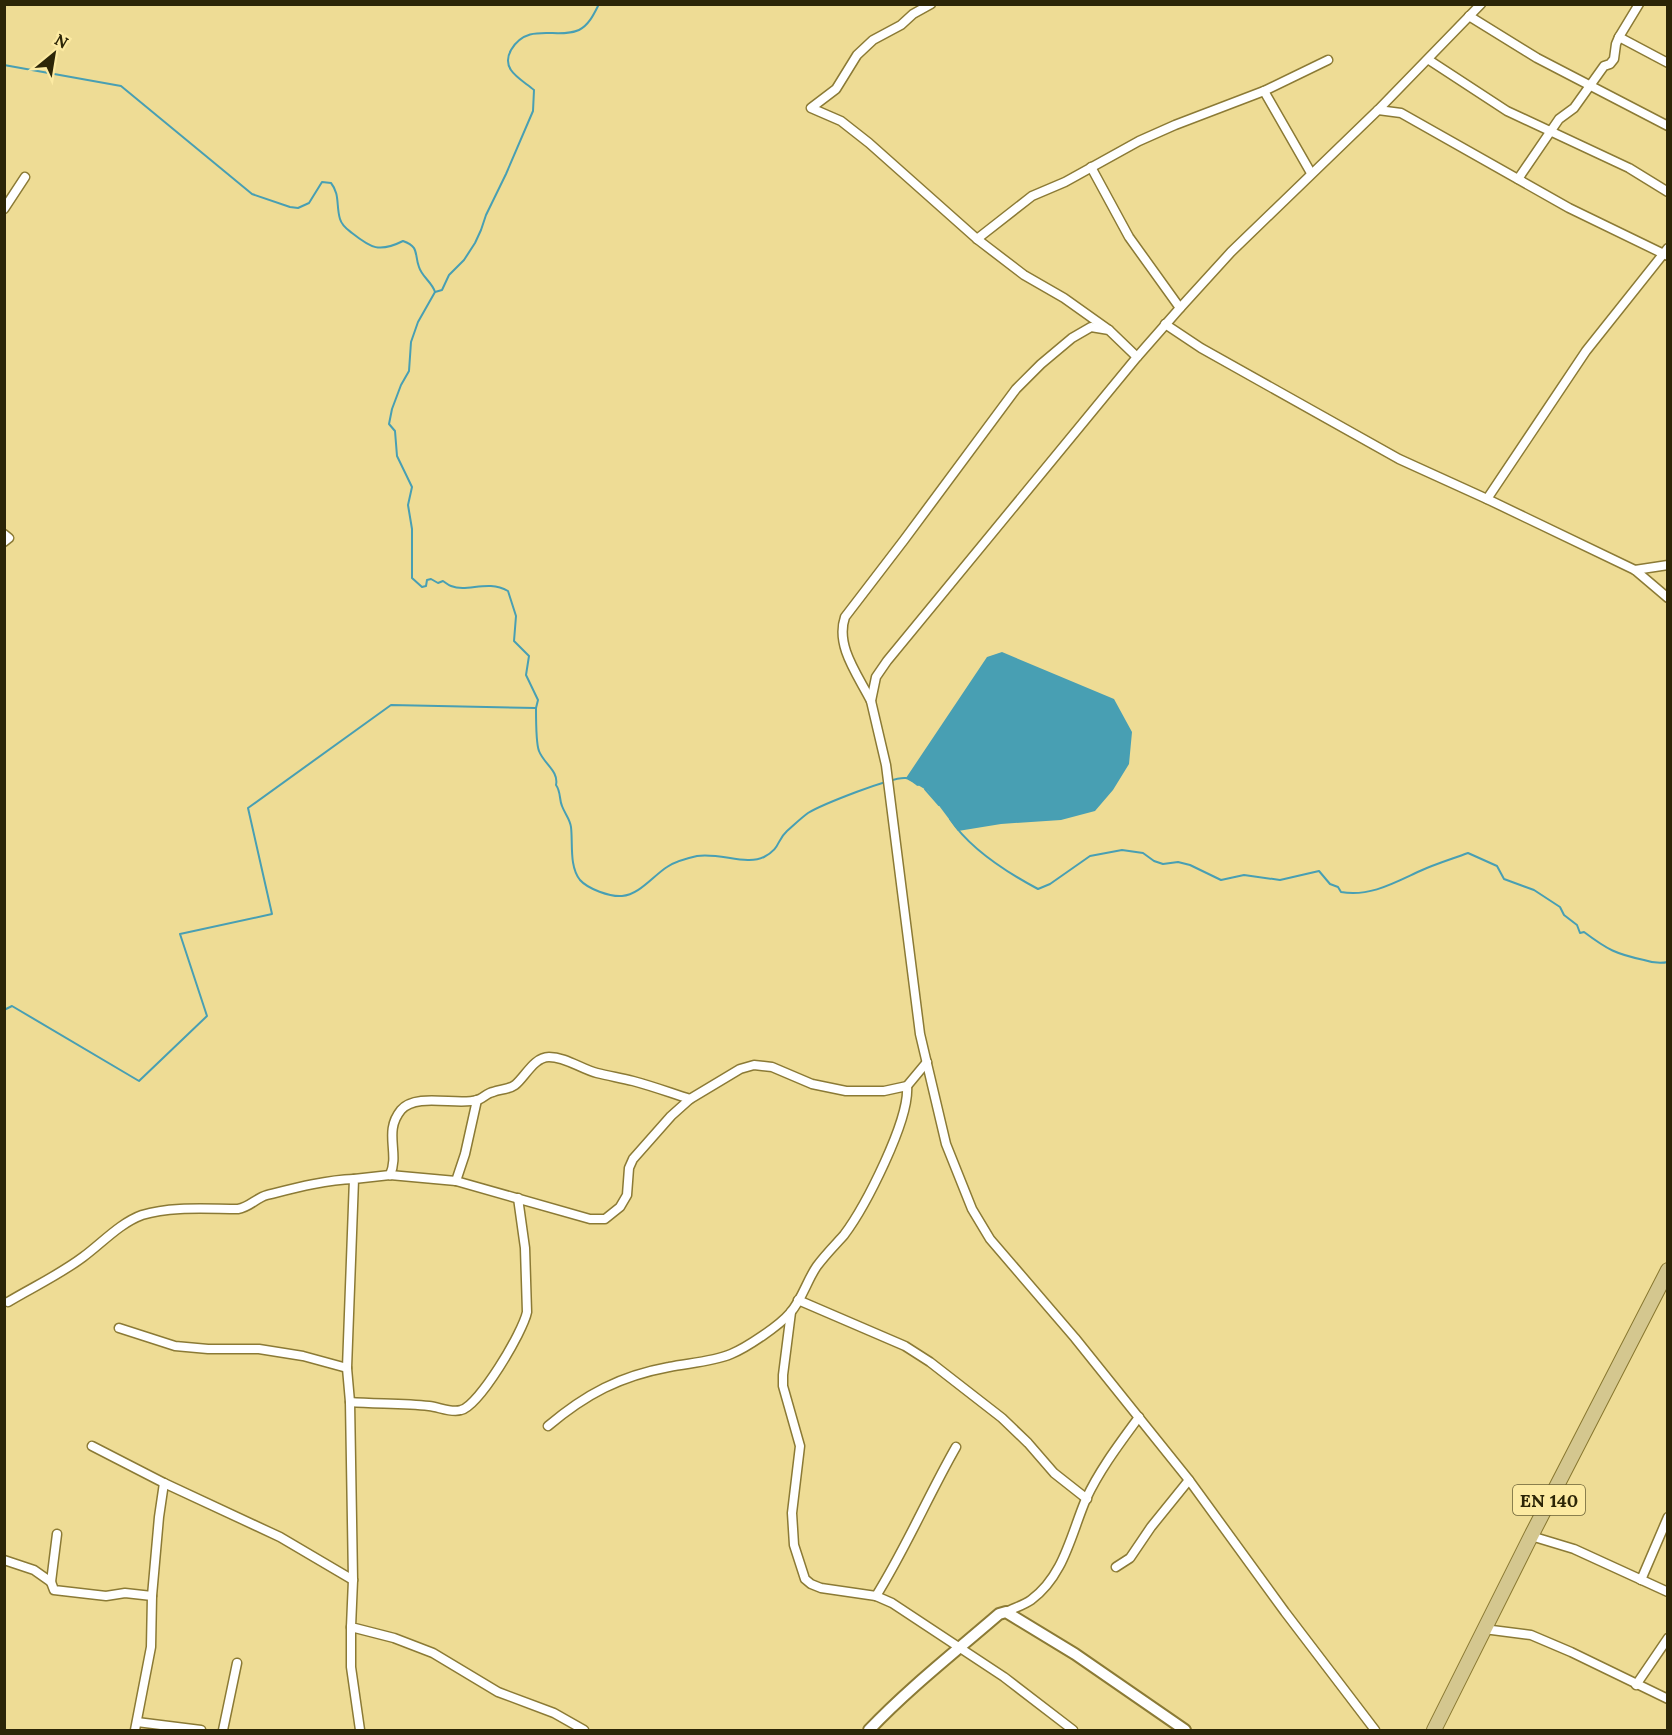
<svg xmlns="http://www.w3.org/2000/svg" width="1672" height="1735" font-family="Lora,serif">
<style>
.water{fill:#489fb3}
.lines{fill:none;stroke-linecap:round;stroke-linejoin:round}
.stream{stroke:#489fb3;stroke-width:2}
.minor-casing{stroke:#8b7a35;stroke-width:11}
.tertiary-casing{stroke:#8b7a35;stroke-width:14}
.primary-casing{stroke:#87762f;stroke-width:16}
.minor{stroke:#fff;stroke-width:8}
.tertiary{stroke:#fff;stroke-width:10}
.primary{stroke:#d4c78f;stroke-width:14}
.labels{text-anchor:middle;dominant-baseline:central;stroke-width:4.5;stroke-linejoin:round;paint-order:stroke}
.shield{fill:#fceaa2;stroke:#6a6036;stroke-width:1.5}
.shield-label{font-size:18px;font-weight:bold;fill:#2c2507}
</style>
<rect width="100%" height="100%" fill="#eedc95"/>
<polygon class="water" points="1002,652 1114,699 1132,732 1129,764 1113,790 1095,811 1061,820 1001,824 958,831 928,791 906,778 987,657"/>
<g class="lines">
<g class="stream">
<path d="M 4,65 L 121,86 L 252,194 L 290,207 L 298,208 L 309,203 L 322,182 L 331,183 C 340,194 336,206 340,219 C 342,226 347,229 352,233 C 371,248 379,253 403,241 C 420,247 414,254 419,267 C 422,277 432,282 435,292"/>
<path d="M 536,708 L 538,700 L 526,675 L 529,656 L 514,641 L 516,616 L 508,591 C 487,579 468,593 451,586 C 448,585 446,583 443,581 L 438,583 L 431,579 L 427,580 L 426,586 L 422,587 L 412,578 L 412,529 L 408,505 L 412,487 L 397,456 L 395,431 L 389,424 L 392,409 L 401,385 L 409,371 L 411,342 L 418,322 L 435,292 L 442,290 L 449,275 L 464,260 L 475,243 L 481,230 L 486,215 L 506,174 L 533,111 L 534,90 C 521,79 500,70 511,50 C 528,21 558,40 579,30 C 589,25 594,14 599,4"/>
<polyline points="925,789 939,805"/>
<path d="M 950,819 C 970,849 1006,872 1038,889 L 1050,884 L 1090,856 L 1122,850 L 1143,853 L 1154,861 L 1163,864 L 1178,862 L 1190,865 L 1221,880 L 1244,875 L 1280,880 L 1319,871 L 1330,884 L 1338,887 L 1341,892 C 1370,897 1394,883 1420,871 C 1435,864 1452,859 1468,853 L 1497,866 L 1504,879 L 1534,890 L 1560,907 L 1564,915 L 1577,925 L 1580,933 L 1584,932 C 1608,950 1616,954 1644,960 C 1653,963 1659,964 1668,962"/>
<path d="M 4,1010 L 12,1006 L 139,1081 L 207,1016 L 180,934 L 272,914 L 248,808 L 391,705 L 536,708 C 536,718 536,744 539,751 C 544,764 559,771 556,785 C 561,792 559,799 562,806 C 565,814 570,819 571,827 C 573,843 569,866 580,880 C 588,889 610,897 622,896 C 639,895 653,876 667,867 C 674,862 688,858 697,856 C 719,852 747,866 764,857 C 781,848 776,841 787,831 C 794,825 801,818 808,813 C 821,805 893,776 906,778 C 910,779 915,783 918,785"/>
</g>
<g class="minor-casing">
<g id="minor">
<polyline points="931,4 913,14 901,25 873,40 857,55 836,89 811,108 841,121 869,143 977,239 1024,275 1064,298 1109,330"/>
<polyline points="1469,16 1537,58 1668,126"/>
<polyline points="1619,37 1668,63"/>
<polyline points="1429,60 1507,111 1629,168 1668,192"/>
<polyline points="1264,91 1311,173"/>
<polyline points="1378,110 1401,113 1569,208 1668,256"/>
<polyline points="1091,167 1129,237 1180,308"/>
<polyline points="1518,179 1559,119 1574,108 1604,66 1610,64 1614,59 1616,44 1619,37 1639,4"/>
<polyline points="4,209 25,177"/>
<polyline points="977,239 1032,196 1065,182 1139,141 1175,125 1264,91 1328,60"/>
<polyline points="1165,324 1201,348 1399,459 1487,499 1635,570 1668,598"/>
<polyline points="1487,499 1586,351 1668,248"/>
<polyline points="4,534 9,538 4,542"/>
<polyline points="1635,570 1668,565"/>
<path d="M 871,701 C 858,675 835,646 845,617 L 904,540 L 1016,389 L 1041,364 L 1072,338 L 1091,327 L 1109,330 L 1137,357"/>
<path d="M 390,1175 C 400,1153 383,1132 401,1110 C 416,1092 458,1106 477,1100 C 482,1099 487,1093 493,1092 C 500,1089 508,1090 515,1085 C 525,1077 534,1057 549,1057 C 566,1057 581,1069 597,1073 C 609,1076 621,1078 633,1081 C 652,1086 671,1093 690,1099"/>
<polyline points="456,1181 465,1154 477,1100"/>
<polyline points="798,1300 905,1346 930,1362 1002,1418 1028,1443 1054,1473 1087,1499"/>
<path d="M 8,1302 C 33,1287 59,1275 83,1257 C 102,1243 120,1223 142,1215 C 172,1206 207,1209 238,1209 C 250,1207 256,1198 267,1195 C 295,1188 325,1180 354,1179"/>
<polyline points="791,1312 783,1375 783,1386 800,1446 792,1513 794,1545 805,1579 811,1584 821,1588 876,1596 892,1603 1004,1677 1073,1730"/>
<polyline points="119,1328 175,1346 208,1349 259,1349 303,1356 347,1368"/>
<path d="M 350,1402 C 376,1404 403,1403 429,1406 C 439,1407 451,1413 461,1410 C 479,1406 523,1332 527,1312 L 525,1248 L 518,1198"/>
<path d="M 548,1426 C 586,1394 620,1376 669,1367 C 688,1363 712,1362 731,1354 C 746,1348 779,1326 790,1313 C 802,1300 807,1280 817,1266 C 825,1255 835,1245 844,1235 C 865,1207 910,1120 907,1086"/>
<polyline points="92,1446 164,1483 280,1537 353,1580"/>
<polyline points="57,1534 51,1582 54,1590 106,1596 125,1593 152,1596"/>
<polyline points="1531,1536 1574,1549 1668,1592"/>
<polyline points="4,1560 34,1570 51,1582"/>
<polyline points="1116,1567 1130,1558 1151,1527 1189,1480"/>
<polyline points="1641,1580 1668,1517"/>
<path d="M 876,1596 C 906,1548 928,1496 956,1447"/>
<path d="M 1006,1612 C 1014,1608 1024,1605 1031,1600 C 1064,1576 1071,1534 1086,1499 C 1100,1469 1120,1443 1139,1417"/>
<polyline points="351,1627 351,1667 360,1730"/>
<polyline points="1484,1629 1531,1635 1571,1652 1668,1699"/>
<polyline points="1636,1685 1668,1638"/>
<polyline points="137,1722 201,1730"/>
<polyline points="135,1730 151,1647 152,1596 159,1517 164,1483"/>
<polyline points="223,1730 237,1663"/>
<polyline points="584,1730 554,1713 498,1692 433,1653 394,1638 351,1627 353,1580 350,1402 347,1368 354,1179 390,1175 456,1181 590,1219 605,1219 620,1207 627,1195 629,1168 633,1159 671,1116 690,1099 740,1069 754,1065 772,1067 812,1084 846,1091 884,1091 907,1086 927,1062"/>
<polyline points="1375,1730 1285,1612 1189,1480 1075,1338 990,1239 972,1209 946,1144 920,1034 886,765 871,701 876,677 887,661 1137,357 1180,308 1231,252 1378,110 1481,4"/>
</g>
</g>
<g class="tertiary-casing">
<path id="tertiary" d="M 869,1730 C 909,1688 955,1652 999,1614 L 1006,1612 L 1075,1654 L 1185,1730"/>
</g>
<g class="primary-casing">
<polyline id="primary" points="1434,1730 1531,1536 1668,1270"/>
</g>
<use href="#minor" class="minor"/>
<use href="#tertiary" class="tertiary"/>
<use href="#primary" class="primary"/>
</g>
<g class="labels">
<rect class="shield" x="1513" y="1485" width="72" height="30" rx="4.5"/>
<g class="shield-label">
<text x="1549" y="1500">EN 140</text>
</g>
</g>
<rect width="1672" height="1735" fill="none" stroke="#2c2507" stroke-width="12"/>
<g transform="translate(54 54) rotate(30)" stroke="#fceaa2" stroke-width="4.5" paint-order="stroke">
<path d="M0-4.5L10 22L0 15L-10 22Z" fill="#2c2507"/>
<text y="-9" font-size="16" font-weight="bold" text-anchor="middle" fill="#2c2507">N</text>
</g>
</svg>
